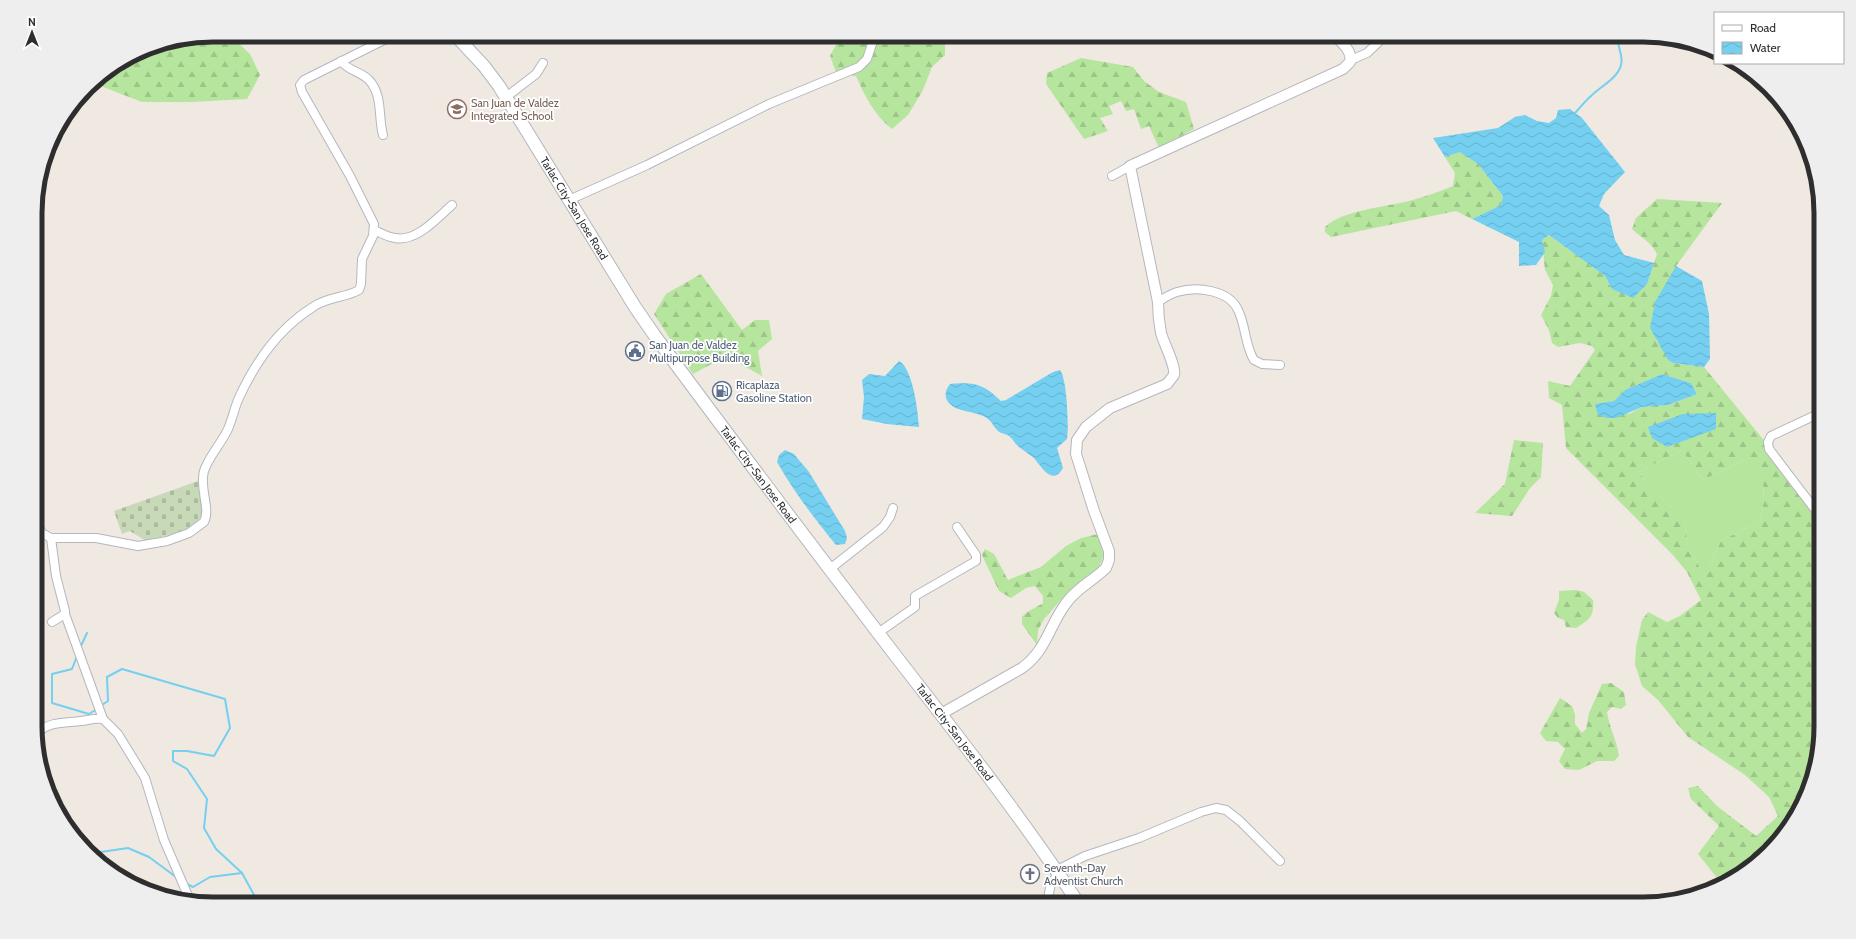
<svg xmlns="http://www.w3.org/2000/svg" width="1856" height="939" font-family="Cabin,sans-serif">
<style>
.grass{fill:#b6e59e}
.forest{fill:url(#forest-firs);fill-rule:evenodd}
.cemetery{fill:url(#cemetery-stones)}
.water{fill:url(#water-waves)}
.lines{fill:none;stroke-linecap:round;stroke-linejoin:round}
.stream{stroke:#75cff0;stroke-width:2}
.minor-casing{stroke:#b4b7c1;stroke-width:10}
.tertiary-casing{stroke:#b4b7c1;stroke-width:12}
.secondary-casing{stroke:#b4b7c1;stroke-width:14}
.minor{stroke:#fff;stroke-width:8}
.tertiary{stroke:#fff;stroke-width:10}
.secondary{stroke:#fff;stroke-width:12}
.labels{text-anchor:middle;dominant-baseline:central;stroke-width:3.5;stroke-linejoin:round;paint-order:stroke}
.education-label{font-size:11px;fill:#785e54;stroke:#fff;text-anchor:start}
.street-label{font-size:11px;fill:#2e2e2e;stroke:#fff}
.service-label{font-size:11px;fill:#4e5e75;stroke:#fff;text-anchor:start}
.worship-label{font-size:11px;fill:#5b616d;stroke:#fff;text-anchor:start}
.rim{fill:none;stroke:#2e2e2e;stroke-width:5}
</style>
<defs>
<pattern id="forest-firs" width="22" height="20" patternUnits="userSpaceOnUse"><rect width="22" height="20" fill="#b6e59e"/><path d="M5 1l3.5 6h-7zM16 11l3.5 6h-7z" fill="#9dc588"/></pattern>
<pattern id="cemetery-stones" width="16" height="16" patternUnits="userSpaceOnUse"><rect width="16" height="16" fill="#c8d9b8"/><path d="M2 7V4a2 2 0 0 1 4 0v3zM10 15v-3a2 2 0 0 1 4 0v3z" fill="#acbb9e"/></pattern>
<pattern id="water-waves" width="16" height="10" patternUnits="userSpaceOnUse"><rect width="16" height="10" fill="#75cff0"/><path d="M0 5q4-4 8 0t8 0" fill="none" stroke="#66b2ce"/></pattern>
</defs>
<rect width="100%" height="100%" fill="#efe9e1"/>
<polygon class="grass" points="1682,450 1703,480 1744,460 1763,482 1764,501 1760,521 1721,541 1711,564 1702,574 1697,562 1687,549 1686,523 1638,472"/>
<g class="forest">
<polygon points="213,35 230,35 250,54 260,75 247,99 190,102 142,102 93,83 95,79 145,48"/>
<path d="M 841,35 L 945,35 L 945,55 L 932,67 L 922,92 L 908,115 L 892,129 C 874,115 865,96 856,76 L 836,72 L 830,56 Z"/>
<polygon points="1081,58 1133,67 1144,81 1159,92 1186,102 1194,129 1159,148 1149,126 1141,129 1134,109 1126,111 1121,101 1109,106 1113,114 1100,118 1108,131 1084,139 1046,84 1047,73"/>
<path d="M 1460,152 L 1478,164 L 1503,196 L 1501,205 L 1472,219 L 1456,211 L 1331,237 L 1325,232 L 1325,227 C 1343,210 1385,207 1409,201 C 1424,197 1439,192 1453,186 L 1455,173 L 1445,157 Z"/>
<path d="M 1657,199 L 1722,203 L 1676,266 L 1668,282 L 1656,340 L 1664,351 L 1668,360 L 1673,363 L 1704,367 L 1820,509 L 1821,726 L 1803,805 L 1777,843 L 1742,874 L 1722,884 L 1698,854 L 1719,826 L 1691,799 L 1688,788 L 1698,786 L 1717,806 L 1756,836 L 1778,816 L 1769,797 L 1745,775 L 1688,737 L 1658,700 L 1642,686 L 1635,664 L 1636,647 L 1642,620 L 1648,612 L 1667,622 L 1680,616 L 1701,600 L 1687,572 L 1672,554 L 1566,448 L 1562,405 L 1549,398 L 1548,381 L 1570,386 L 1595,350 L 1592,346 L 1580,343 L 1558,347 L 1552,343 L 1549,330 L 1541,315 L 1551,296 L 1553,285 L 1545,270 L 1542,240 L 1549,235 L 1605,276 L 1612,289 L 1647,284 L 1657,254 C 1650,241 1643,239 1632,229 L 1636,218 ZM 1662,374 L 1691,383 L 1697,394 L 1668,405 L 1642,407 L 1629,414 L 1596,404 L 1614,401 L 1625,390 ZM 1682,450 L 1703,480 L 1744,460 L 1763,482 L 1764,501 L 1760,521 L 1721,541 L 1711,564 L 1702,573 L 1697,562 L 1687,549 L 1686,523 L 1638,472 Z"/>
<polygon points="701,274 742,330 755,320 769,320 772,339 758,351 762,376 726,356 693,374 654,314 666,294"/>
<polygon points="1514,440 1543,443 1541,477 1530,488 1512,516 1475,513 1505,484"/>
<path d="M 1098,534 L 1104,551 L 1102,561 L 1097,570 L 1067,593 L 1044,619 L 1038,630 L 1037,645 L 1022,624 L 1022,617 C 1028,610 1036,608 1043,603 L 1043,596 L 1035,586 L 1026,588 L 1011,598 L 999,591 L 982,555 L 985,549 L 994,554 L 1008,580 L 1041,567 L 1066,546 L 1081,538 Z"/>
<path d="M 1576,590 L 1584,592 L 1593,600 C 1594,617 1590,619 1576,628 L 1566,627 L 1564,620 L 1558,618 L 1554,613 L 1559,600 L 1559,591 Z"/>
<path d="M 1611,683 L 1624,692 L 1626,705 L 1621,709 L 1612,707 L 1607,712 C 1609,727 1617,741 1619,756 L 1614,761 L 1597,761 L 1579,770 L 1565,769 L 1559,761 L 1565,749 L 1558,742 L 1546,741 L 1540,733 L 1560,698 L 1572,706 L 1575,714 L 1575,724 L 1582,733 L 1586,729 L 1589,713 L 1602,684 Z"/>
</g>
<polygon class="cemetery" points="198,481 203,513 194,528 146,541 130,531 122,534 114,511"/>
<g class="water">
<polygon points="1570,109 1582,118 1625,172 1604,194 1599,206 1609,215 1615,240 1624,255 1654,263 1647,284 1633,298 1612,289 1605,276 1549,235 1542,240 1545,252 1536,265 1519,266 1519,242 1472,219 1501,205 1503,196 1478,164 1460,152 1445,157 1433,138 1498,128 1515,117 1525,115 1537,121 1549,123 1556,118 1558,110"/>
<polygon points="1676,266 1702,281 1709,314 1710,359 1704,367 1673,363 1668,360 1650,328 1655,302"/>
<path d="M 899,361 C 913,368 918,412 919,427 L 887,424 L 862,419 L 864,397 L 862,380 L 869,374 L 885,376 Z"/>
<path d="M 1060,370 C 1067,378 1069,428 1067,439 L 1057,448 L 1063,468 C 1052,487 1041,466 1034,458 C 1029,454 1024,451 1019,447 C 1015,444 1013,439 1009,436 C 1005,433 1001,434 998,431 C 992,425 992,420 983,416 C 973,411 957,412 949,403 C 943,397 946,389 950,384 C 975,382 983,384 1001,401 L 1006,400 L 1053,372 Z"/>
<polygon points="1662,374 1691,383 1697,394 1668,405 1642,407 1616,418 1607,418 1598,415 1595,404 1614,401 1625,390"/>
<polygon points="1716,413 1716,429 1667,447 1652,438 1648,427 1683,414"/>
<path d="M 785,450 L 794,454 L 809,472 L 845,531 L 847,538 L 845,544 L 836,545 C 814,518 794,492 777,462 L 779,455 Z"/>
</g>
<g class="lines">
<g class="stream">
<path d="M 1574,114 C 1580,108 1585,101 1591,96 C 1600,87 1618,78 1621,65 C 1624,55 1616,46 1618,35"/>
<polyline points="80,648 87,633"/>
<polyline points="77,656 72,669 52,674 52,703 89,714 97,709"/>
<polyline points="100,706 108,701 107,677 122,669 225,699 230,728 214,756 187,751 173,751 173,761 187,769 207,799 204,828 216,849 242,873 259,904"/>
<polyline points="94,853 128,848 149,857 176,877"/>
<polyline points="185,883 193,887 210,877 242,873"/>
</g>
<g class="minor-casing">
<g id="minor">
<polyline points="1351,60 1367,53 1386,35"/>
<path d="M 341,61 C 348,71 360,71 369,80 C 383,95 378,117 383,135"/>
<polyline points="506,97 536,74 543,63"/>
<polyline points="1112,176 1130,166"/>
<polyline points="569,200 647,165 769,104 859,67 867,59 875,35"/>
<path d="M 374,230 C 381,233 387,237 395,238 C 417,242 437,218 452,205"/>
<path d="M 1158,302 C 1164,298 1170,294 1177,292 C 1197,286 1229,290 1238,310 C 1246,326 1245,346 1254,360 L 1262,364 L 1280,365"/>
<polyline points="1820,319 1820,324"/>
<polyline points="1820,413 1771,436 1768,442 1769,449 1820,516"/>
<path d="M 36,520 L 42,533 L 51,538 L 96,538 L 138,546 L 167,541 L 189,533 L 204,522 C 211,509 199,488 204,471 C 209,456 221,444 228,429 C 232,420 234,410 238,400 C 255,362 278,329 313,307 C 327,297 345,298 359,290 L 361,284 L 362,259 L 373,236 L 374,224 L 350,176 L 302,92 L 300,85 L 304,80 L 394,35"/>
<polyline points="51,538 56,576 65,611 65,614 52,622"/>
<polyline points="830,569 883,527 890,517 893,508"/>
<polyline points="65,614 103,719"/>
<polyline points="878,633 915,607 915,596 976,561 976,555 957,527"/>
<path d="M 37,733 C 51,721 64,723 81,721 C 89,720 95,718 103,719 L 118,734 L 145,778 L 164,840 L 189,898"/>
<polyline points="1057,870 1085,856 1139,838 1201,812 1216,808 1226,810 1240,821 1280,861"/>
<polyline points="1047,904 1051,883 1059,874"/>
</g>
</g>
<g class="tertiary-casing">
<path id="tertiary" d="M 941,714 L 1022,668 C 1047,650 1049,625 1067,602 C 1077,588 1094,580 1106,568 L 1109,560 L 1109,551 L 1094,511 L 1076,454 L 1077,440 L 1086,427 L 1110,408 L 1167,384 L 1174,375 C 1176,366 1164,344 1161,333 C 1159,323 1158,312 1158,302 L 1130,166 L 1343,69 L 1350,62 C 1353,51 1341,42 1334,35"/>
</g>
<g class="secondary-casing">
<g id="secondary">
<path id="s1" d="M 455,35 L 484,66 L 499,86 L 635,307 L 655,336 C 734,443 814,549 895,655 C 958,736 1022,818 1079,904"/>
</g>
</g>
<use href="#minor" class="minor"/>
<use href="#tertiary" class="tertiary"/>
<use href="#secondary" class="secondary"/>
</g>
<defs>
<g id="school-ring" transform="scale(1)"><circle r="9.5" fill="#fff" stroke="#8d6e63" stroke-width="1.5"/><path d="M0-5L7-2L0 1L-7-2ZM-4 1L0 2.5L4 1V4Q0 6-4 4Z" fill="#8d6e63"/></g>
<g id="civic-ring" transform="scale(1)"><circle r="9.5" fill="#fff" stroke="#5c6f8a" stroke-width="1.5"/><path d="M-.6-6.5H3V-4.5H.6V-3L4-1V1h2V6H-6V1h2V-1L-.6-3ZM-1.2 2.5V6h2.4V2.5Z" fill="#5c6f8a"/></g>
<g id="fuel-ring" transform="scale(1)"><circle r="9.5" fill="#fff" stroke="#5c6f8a" stroke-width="1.5"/><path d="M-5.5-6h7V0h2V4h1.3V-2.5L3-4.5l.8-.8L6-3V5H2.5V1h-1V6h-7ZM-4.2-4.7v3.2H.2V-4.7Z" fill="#5c6f8a"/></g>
<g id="church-ring" transform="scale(1)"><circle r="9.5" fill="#fff" stroke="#6b7280" stroke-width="1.5"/><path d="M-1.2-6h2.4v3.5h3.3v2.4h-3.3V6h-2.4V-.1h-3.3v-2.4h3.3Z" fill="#6b7280"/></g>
</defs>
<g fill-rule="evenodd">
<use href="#school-ring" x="457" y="109"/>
<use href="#civic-ring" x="635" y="351"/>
<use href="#fuel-ring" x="722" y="391"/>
<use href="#church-ring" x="1030" y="874"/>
</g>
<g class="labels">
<g class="education-label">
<text x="471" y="103">San Juan de Valdez<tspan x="471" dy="13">Integrated School</tspan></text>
</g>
<g class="street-label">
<text stroke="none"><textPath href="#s1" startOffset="211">Tarlac City-San Jose Road</textPath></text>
<text stroke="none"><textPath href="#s1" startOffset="535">Tarlac City-San Jose Road</textPath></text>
<text stroke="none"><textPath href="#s1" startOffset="859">Tarlac City-San Jose Road</textPath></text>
</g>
<g class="service-label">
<text x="649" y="345">San Juan de Valdez<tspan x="649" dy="13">Multipurpose Building</tspan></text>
<text x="736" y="385">Ricaplaza<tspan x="736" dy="13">Gasoline Station</tspan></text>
</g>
<g class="worship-label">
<text x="1044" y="868">Seventh-Day<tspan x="1044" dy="13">Adventist Church</tspan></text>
</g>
</g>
<path d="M0 0H1856V939H0ZM213 42H1643A171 171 0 0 1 1814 213V726A171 171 0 0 1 1643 897H213A171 171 0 0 1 42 726V213A171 171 0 0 1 213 42Z" fill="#eee" fill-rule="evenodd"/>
<path class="rim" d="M213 42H1643A171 171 0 0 1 1814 213V726A171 171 0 0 1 1643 897H213A171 171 0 0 1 42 726V213A171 171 0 0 1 213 42Z"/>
<rect x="1714" y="12" width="130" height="52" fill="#ffffff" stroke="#ababab"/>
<rect x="1722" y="25" width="20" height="6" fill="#ffffff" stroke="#ababab"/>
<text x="1750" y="32" font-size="12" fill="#2e2e2e">Road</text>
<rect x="1722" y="42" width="20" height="12" fill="url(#water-waves)" stroke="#ababab"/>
<text x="1750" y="52" font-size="12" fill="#2e2e2e">Water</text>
<g transform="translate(32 32)" stroke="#ffffff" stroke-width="3" paint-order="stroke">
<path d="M0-3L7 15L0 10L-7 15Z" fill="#2e2e2e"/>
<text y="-6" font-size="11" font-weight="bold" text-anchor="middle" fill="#2e2e2e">N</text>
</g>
</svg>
